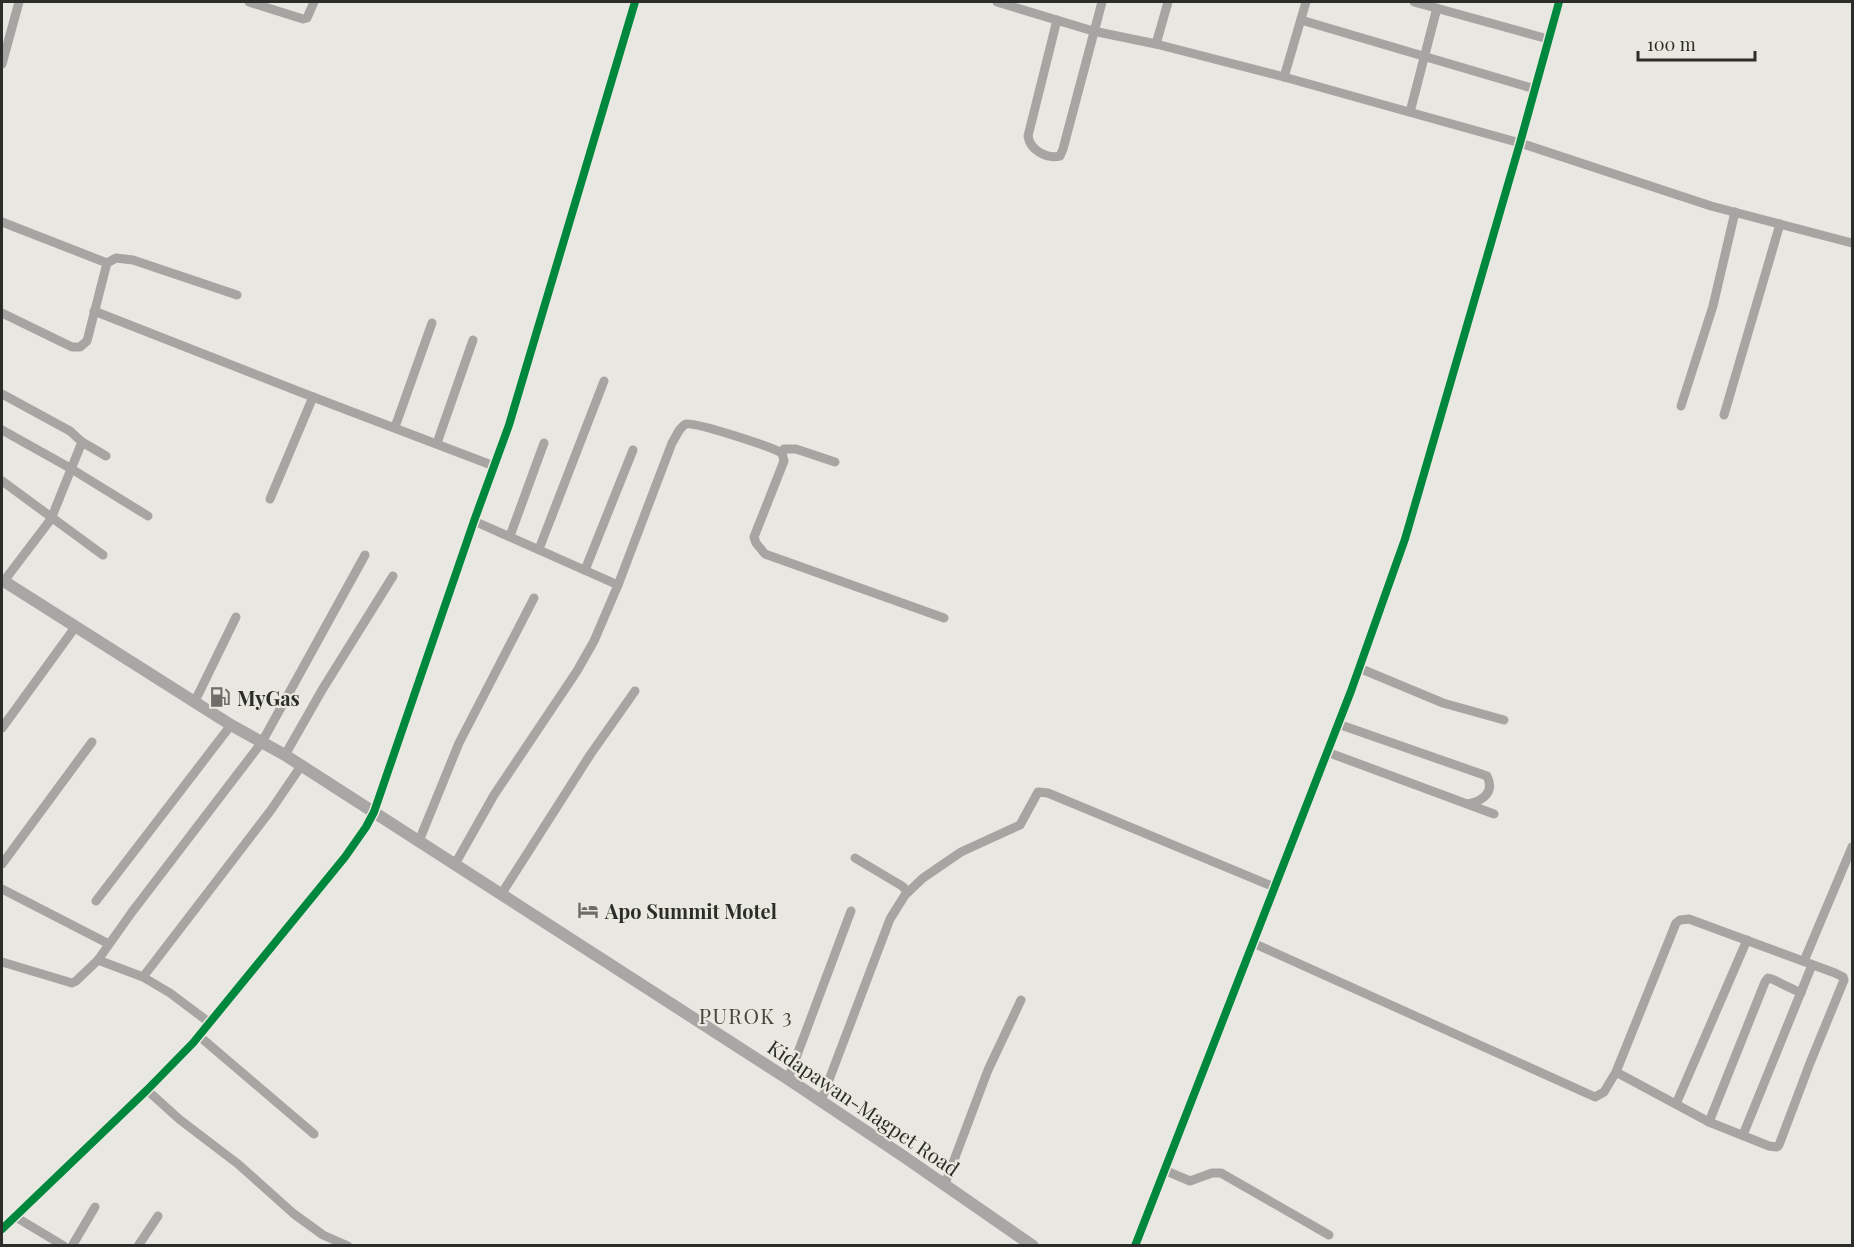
<svg xmlns="http://www.w3.org/2000/svg" width="1854" height="1247" font-family="'Playfair Display',serif">
<style>
.lines{fill:none;stroke-linecap:round;stroke-linejoin:round}
.minor{stroke:#a6a5a2;stroke-width:9}
.major{stroke:#a8a7a5;stroke-width:12}
.cycleway-casing{stroke:#eae9e0;stroke-width:11}
.cycleway{stroke:#00873e;stroke-width:8}
.labels{text-anchor:middle;dominant-baseline:central;stroke-width:4.5;stroke-linejoin:round;paint-order:stroke}
.poi-label{font-size:20px;font-weight:bold;fill:#2c2c29;stroke:#eae9e0;text-anchor:start}
.street-label{font-size:20px;fill:#2c2c29;stroke:#eae9e0}
.neighbourhood-label{font-size:21px;letter-spacing:1.5px;fill:#46463e;stroke:#eae9e0}
</style>
<rect width="100%" height="100%" fill="#e8e7e2"/>
<g class="lines">
<g class="minor">
<polyline points="249,2 303,19 307,18 314,2"/>
<polyline points="997,2 1093,31 1156,44 1284,77 1520,143 1711,206 1852,243"/>
<polyline points="1414,2 1548,39"/>
<path d="M 1057,20 L 1028,136 C 1030,150 1046,159 1060,156 L 1063,149 L 1102,2"/>
<polyline points="1301,20 1535,89"/>
<polyline points="1156,44 1168,2"/>
<polyline points="2,64 19,2"/>
<polyline points="1284,77 1306,2"/>
<polyline points="1410,112 1437,8"/>
<polyline points="2,222 107,263"/>
<polyline points="94,311 313,397 494,466"/>
<polyline points="2,313 72,347 80,347 87,341 107,263 116,258 133,260 237,295"/>
<polyline points="2,394 70,431 82,442 106,456"/>
<polyline points="1681,406 1713,306 1735,212"/>
<polyline points="1724,415 1780,224"/>
<polyline points="395,427 432,323"/>
<polyline points="2,430 70,468 148,516"/>
<polyline points="437,443 473,340"/>
<polyline points="782,453 784,449 796,449 835,462"/>
<polyline points="2,481 103,555"/>
<polyline points="270,499 313,397"/>
<polyline points="474,521 618,585"/>
<polyline points="510,536 544,443"/>
<polyline points="539,549 604,381"/>
<polyline points="585,570 633,450"/>
<polyline points="4,581 51,519 82,442"/>
<polyline points="1359,668 1443,703 1504,720"/>
<polyline points="195,701 236,617"/>
<path d="M 1338,724 L 1487,776 C 1495,792 1483,801 1468,804"/>
<polyline points="2,728 76,626"/>
<polyline points="1327,752 1494,814"/>
<polyline points="285,755 322,690 393,576"/>
<polyline points="419,841 459,743 534,598"/>
<polyline points="855,858 902,886 908,892"/>
<polyline points="2,864 92,742"/>
<path d="M 455,864 L 494,795 L 577,671 L 594,641 L 618,585 L 672,443 C 676,437 679,427 686,424 C 696,422 772,447 782,453 L 784,461 L 754,537 L 756,543 L 765,554 L 944,618"/>
<polyline points="2,889 109,944"/>
<polyline points="502,893 590,755 635,691"/>
<polyline points="96,901 231,725"/>
<polyline points="1253,943 1595,1097 1604,1092 1616,1072 1676,923 1680,920 1689,919 1835,973 1843,977 1844,980 1810,1063 1779,1145 1777,1147 1769,1146 1709,1122 1616,1072"/>
<polyline points="98,960 143,977 170,993 210,1023"/>
<polyline points="1804,961 1852,847"/>
<polyline points="2,962 72,983 76,981 98,960 132,912 262,742 365,555"/>
<polyline points="143,977 271,810 301,766"/>
<polyline points="199,1036 314,1134"/>
<polyline points="788,1079 851,911"/>
<polyline points="147,1090 179,1119 238,1164 294,1214 323,1235 348,1246"/>
<polyline points="821,1101 890,919 905,895 923,878 961,852 1020,825 1038,792 1048,793 1274,887"/>
<polyline points="1676,1104 1747,940"/>
<polyline points="1709,1122 1765,982 1768,978 1772,979 1801,993"/>
<polyline points="1743,1135 1812,965"/>
<polyline points="1164,1170 1190,1181 1212,1173 1221,1173 1329,1235"/>
<polyline points="945,1184 988,1070 1021,1000"/>
<polyline points="14,1216 64,1246"/>
<polyline points="2,1229 147,1090 193,1043 345,857 366,827 374,812 474,521 509,425 635,2"/>
<polyline points="72,1246 95,1207"/>
<polyline points="138,1246 158,1216"/>
<polyline points="1135,1246 1351,691 1405,539 1520,143 1559,2"/>
</g>
<polyline class="major" points="2,580 231,725 285,755 788,1079 903,1156 1033,1246"/>
<g class="cycleway-casing">
<g id="cycleway">
<polyline points="2,1229 147,1090 193,1043 345,857 366,827 374,812 474,521 509,425 635,2"/>
<polyline points="1135,1246 1351,691 1405,539 1520,143 1559,2"/>
</g>
</g>
<use href="#cycleway" class="cycleway"/>
</g>
<defs>
<g id="fuel-bare" transform="scale(1.62)"><path d="M-5.5-6h7V0h2V4h1.3V-2.5L3-4.5l.8-.8L6-3V5H2.5V1h-1V6h-7ZM-4.2-4.7v3.2H.2V-4.7Z" fill="#6e6d6a" stroke="#eae9e0" stroke-width="2.5" paint-order="stroke"/></g>
<g id="hotel-bare" transform="scale(1.62)"><path d="M-6-4.5h1.5V1H6V5H4.5V3h-9V5H-6ZM-4 0a1.8 1.8 0 1 1 3.6 0ZM.5 0V-2.5h3Q6-2.5 6 0Z" fill="#6e6d6a" stroke="#eae9e0" stroke-width="2.5" paint-order="stroke"/></g>
</defs>
<g fill-rule="evenodd">
<use href="#fuel-bare" x="220" y="697"/>
<use href="#hotel-bare" x="588" y="910"/>
</g>
<g class="labels">
<g class="poi-label">
<text x="237" y="697">MyGas</text>
<text x="605" y="910">Apo Summit Motel</text>
</g>
<g class="street-label">
<text transform="translate(864 1107) rotate(34)">Kidapawan-Magpet Road</text>
</g>
<g class="neighbourhood-label">
<text x="746" y="1015">PUROK 3</text>
</g>
</g>
<rect width="1854" height="1247" fill="none" stroke="#2c2c29" stroke-width="6"/>
<path d="M1638 51v9h117v-9" fill="none" stroke="#2c2c29" stroke-width="3"/>
<text x="1647" y="51" font-size="18" fill="#2c2c29" stroke="#eae9e0" stroke-width="4.5" paint-order="stroke">100 m</text>
</svg>
